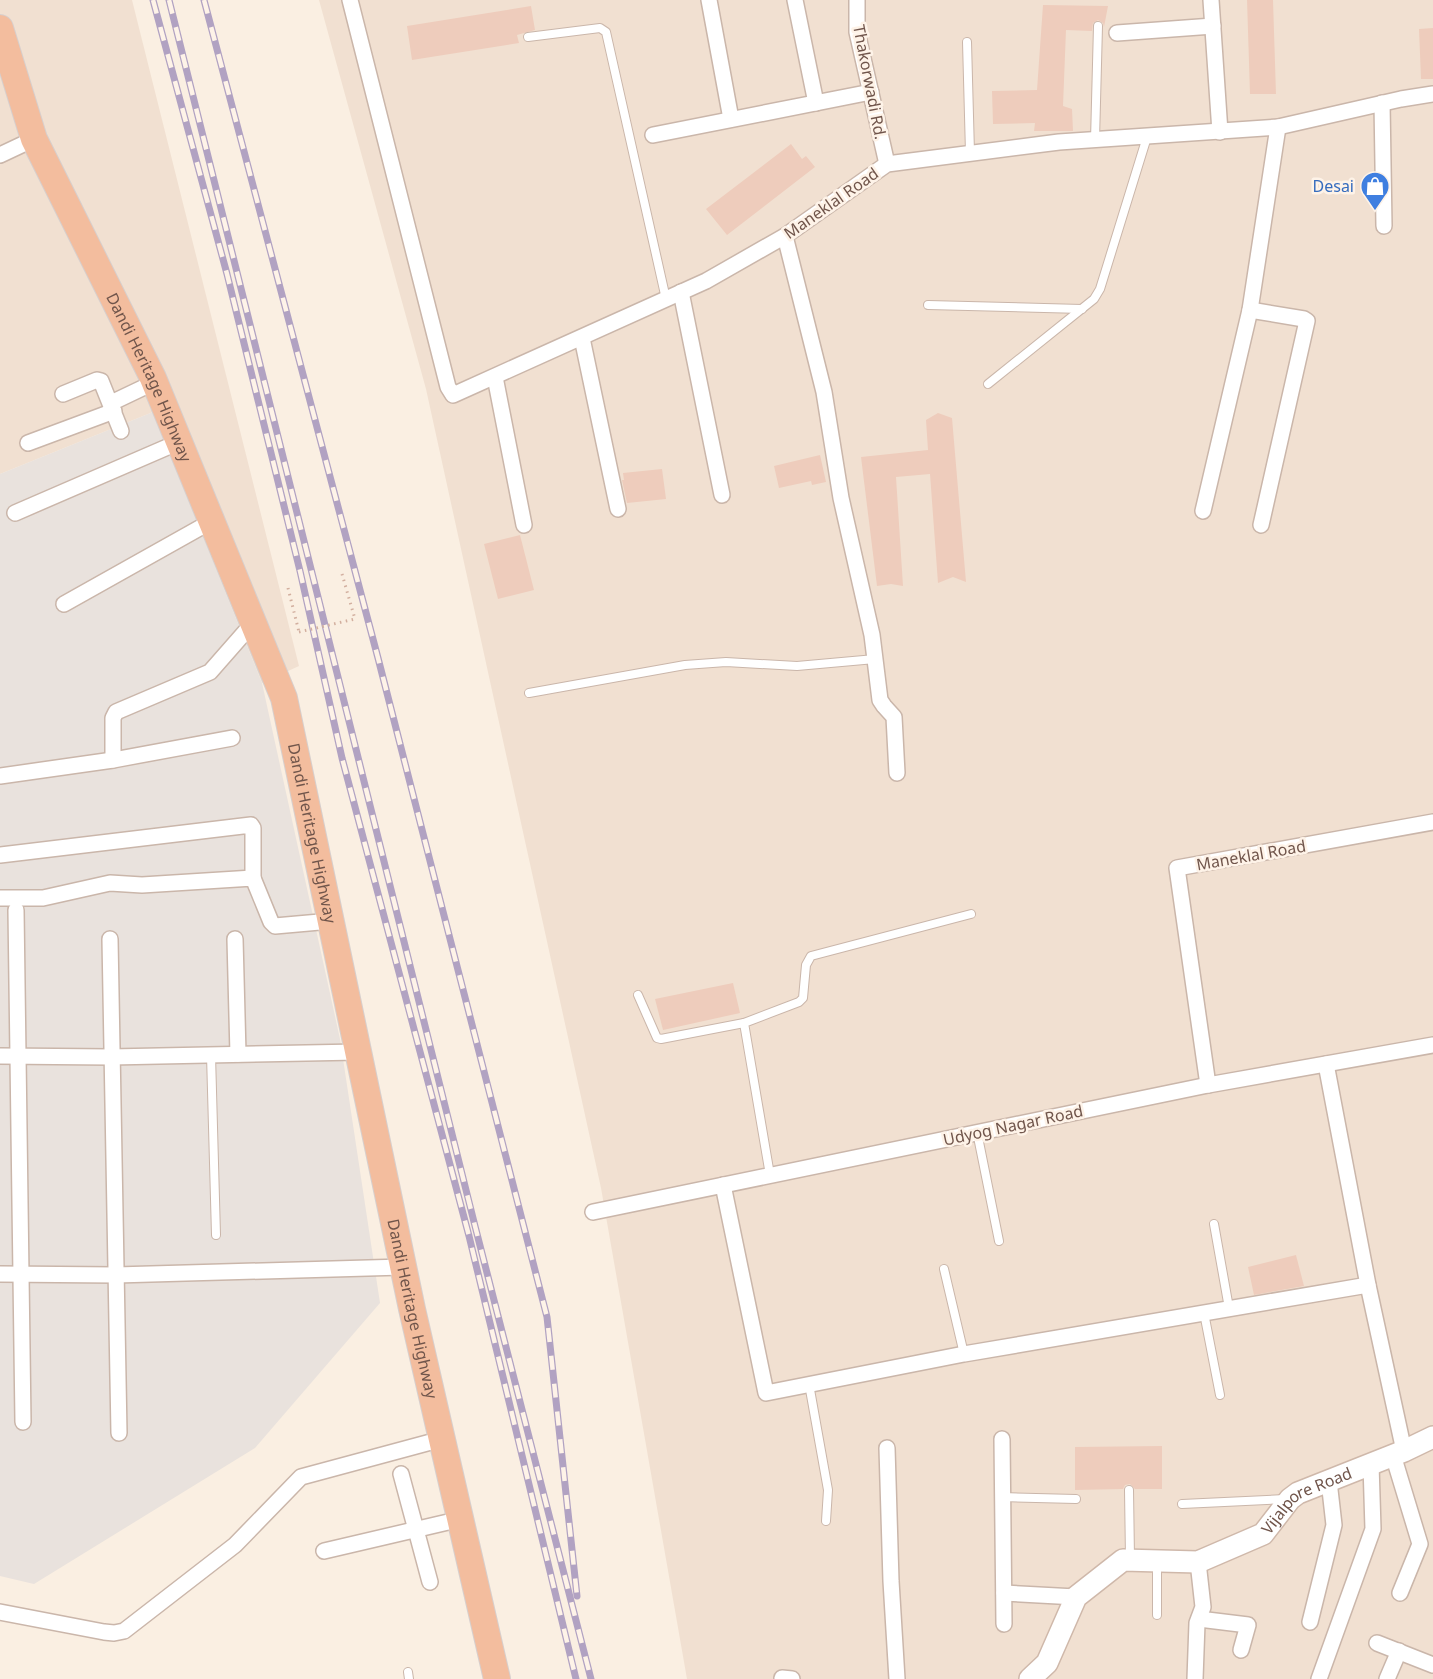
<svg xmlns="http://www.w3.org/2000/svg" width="1433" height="1679" font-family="'Noto Sans',sans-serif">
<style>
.residential{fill:#f1e0d1}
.industrial{fill:#e9e2dd}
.building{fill:#eeccbc}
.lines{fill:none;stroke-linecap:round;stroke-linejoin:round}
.service-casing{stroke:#cab6aa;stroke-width:10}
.minor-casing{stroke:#cab6aa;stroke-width:18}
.secondary-casing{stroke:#cfb8aa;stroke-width:24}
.trunk-casing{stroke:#d7cfcd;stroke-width:28}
.path{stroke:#d2af9f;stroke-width:3;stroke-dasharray:1.5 4.5;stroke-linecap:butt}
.service{stroke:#fff;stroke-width:8}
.minor{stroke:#fff;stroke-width:15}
.secondary{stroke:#fff;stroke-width:21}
.trunk{stroke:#f3bd9e;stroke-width:26}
.rail-casing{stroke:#b1a2c2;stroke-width:7}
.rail{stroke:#fef3e8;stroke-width:4.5;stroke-dasharray:14;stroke-linecap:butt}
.path-bridge{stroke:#d2af9f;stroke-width:3;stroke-dasharray:1.5 4.5;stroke-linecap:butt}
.labels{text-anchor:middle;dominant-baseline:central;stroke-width:5;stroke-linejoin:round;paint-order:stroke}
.street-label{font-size:16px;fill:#70554b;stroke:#fef3e8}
.shop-label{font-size:16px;fill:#366cbe;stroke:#fef3e8;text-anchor:end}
</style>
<rect width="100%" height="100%" fill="#faefe2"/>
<g class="residential">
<polygon points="0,0 132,0 299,666 262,683 153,412 0,474"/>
<polygon points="319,0 1433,0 1433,1679 687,1679 601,1188 426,389"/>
</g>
<polygon class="industrial" points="153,412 262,683 340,1039 380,1303 255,1448 34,1584 0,1576 0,474"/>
<g class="building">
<polygon points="1247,0 1273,0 1276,94 1250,94"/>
<polygon points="1043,5 1108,6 1104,27 1103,23 1098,20 1093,23 1092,31 1066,30 1063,106 1072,109 1073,131 1034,131 1035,123 993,124 992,91 1037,90"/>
<polygon points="531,6 535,30 517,35 519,43 412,60 407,26"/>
<polygon points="1433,28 1433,79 1421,79 1419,29"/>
<polygon points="791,144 802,159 806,156 815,167 727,235 706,209"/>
<polygon points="938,413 952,418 966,582 953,577 938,583 930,474 896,477 903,586 891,584 877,586 861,457 928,450 926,420"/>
<polygon points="820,455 826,482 812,485 811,481 779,488 774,466"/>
<polygon points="662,469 666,499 627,503 622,480 624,480 623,473"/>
<polygon points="520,535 534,590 498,599 484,544"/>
<polygon points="733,983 740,1013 663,1030 655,999"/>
<polygon points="1296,1255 1304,1286 1254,1295 1248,1267"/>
<polygon points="1162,1446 1162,1489 1135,1489 1130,1484 1125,1485 1123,1489 1075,1490 1075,1447"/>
</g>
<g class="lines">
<g class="service-casing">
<g id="service">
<polyline points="528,37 600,28 606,32 666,299"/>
<polyline points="967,42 970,153"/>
<polyline points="1095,140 1098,26"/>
<polyline points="928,305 1082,309"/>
<polyline points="988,384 1094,299 1100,289 1147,137"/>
<polyline points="529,693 685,665 726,662 797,666 875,659"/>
<polyline points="638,995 657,1038 661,1039 744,1023"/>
<polyline points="211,1055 216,1235"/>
<polyline points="977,1132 999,1241"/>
<polyline points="770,1175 744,1023 799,1002 803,998 806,965 811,956 971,914"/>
<polyline points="1214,1224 1229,1308"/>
<polyline points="944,1269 964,1354"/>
<polyline points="1204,1313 1220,1395"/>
<polyline points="809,1384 828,1490 826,1521"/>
<polyline points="1129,1490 1130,1558"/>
<polyline points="1002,1497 1076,1499"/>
<polyline points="1182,1504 1285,1499"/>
<polyline points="1157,1615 1157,1563"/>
<polyline points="408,1672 409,1679"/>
</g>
</g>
<g class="minor-casing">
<g id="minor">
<polyline points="350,0 448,387 453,395 706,281 785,236 887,164 1059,142 1278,127 1401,99 1433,94"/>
<polyline points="709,0 731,119"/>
<polyline points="795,0 816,103"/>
<polyline points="857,0 857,32 887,164"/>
<polyline points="1211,0 1220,132"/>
<polyline points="1117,33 1213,26"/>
<polyline points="1382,103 1384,226"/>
<polyline points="653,135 871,92"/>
<polyline points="0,155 34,139"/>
<polyline points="785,236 824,392 841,498 872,635 880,700 884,706 894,717 897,773"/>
<polyline points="681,292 722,495"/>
<polyline points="1250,310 1304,319 1307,321 1261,525"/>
<polyline points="582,338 618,509"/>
<polyline points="495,377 524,525"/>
<polyline points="63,394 97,380 101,381 121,431"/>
<polyline points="111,403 155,382"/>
<polyline points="28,443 114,411"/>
<polyline points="1203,511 1250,310 1278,127"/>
<polyline points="15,513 179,442"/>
<polyline points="64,604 212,521"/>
<polyline points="113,760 113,718 116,712 210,672 253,623"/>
<polyline points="0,776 113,760 232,738"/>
<polyline points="0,855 251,825 253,828 253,878"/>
<polyline points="0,898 43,898 110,883 142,885 253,878 271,922 275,926 331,921"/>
<polyline points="16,910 23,1422"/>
<polyline points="110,939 119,1433"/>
<polyline points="235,939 238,1054"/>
<polyline points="0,1056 111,1057 358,1052"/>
<polyline points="1326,1064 1368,1285 1404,1451"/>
<polyline points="1208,1085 1177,868 1433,822"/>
<polyline points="723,1185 766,1393 964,1354 1368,1285"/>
<polyline points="593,1212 1208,1085 1433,1045"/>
<polyline points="0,1274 116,1275 403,1267"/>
<polyline points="1002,1439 1004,1624"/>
<polyline points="887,1448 891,1581 897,1679"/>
<polyline points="1393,1455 1420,1544 1400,1593"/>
<polyline points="401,1474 430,1582"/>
<polyline points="324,1551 461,1519"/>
<polyline points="1004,1593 1076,1597"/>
<polyline points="0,1612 104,1632 114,1633 124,1631 235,1545 301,1477 442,1439"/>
<polyline points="1199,1619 1248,1625 1241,1650"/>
<polyline points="1310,1622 1334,1525 1329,1481"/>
<polyline points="1377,1643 1433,1665"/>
<polyline points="782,1678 792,1679"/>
<polyline points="1195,1679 1197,1623 1203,1607 1198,1562"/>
<polyline points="1319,1679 1373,1529 1371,1464"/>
<polyline points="1387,1679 1399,1651"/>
</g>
</g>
<g class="secondary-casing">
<g id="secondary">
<path id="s1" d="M 1030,1679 L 1047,1663 L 1076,1597 L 1123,1560 L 1198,1562 L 1263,1534 L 1290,1499 L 1298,1493 L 1404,1451 L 1433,1437"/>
</g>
</g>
<g class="trunk-casing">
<g id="trunk">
<path id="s2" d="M 0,28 L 34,139 L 153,378 L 284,698 L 412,1309 L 497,1679"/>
</g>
</g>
<g class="path">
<polyline points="342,574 355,619"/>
<polyline points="288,588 299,632"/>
</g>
<use href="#service" class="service"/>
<use href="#minor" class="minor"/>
<use href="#secondary" class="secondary"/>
<use href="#trunk" class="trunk"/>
<g class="rail-casing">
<g id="rail">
<polyline points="153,0 227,274 300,571 342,758 469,1236 576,1679"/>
<polyline points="169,0 475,1226 591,1679"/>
<polyline points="204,0 378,658 547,1317 577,1596"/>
</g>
</g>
<use href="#rail" class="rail"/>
<polyline class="path-bridge" points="299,632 355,619"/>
</g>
<defs>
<g id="shop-pin" transform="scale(1.5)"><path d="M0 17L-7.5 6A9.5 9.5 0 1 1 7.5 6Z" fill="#3f7fe0" stroke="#fef3e8"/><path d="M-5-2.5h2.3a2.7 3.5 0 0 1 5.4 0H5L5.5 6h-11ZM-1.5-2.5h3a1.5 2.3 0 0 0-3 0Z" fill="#fff"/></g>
</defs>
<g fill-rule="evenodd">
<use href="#shop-pin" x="1375" y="186"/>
</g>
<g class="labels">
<g class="street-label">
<text transform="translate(870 82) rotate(79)">Thakorwadi Rd.</text>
<text transform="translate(831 203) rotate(-35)">Maneklal Road</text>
<text stroke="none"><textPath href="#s2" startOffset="381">Dandi Heritage Highway</textPath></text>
<text stroke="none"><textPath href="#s2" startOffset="867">Dandi Heritage Highway</textPath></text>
<text transform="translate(1251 855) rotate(-10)">Maneklal Road</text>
<text transform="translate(1013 1125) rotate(-12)">Udyog Nagar Road</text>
<text stroke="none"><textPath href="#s2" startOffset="1353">Dandi Heritage Highway</textPath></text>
<text stroke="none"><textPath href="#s1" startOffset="358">Vijalpore Road</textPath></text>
</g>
<g class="shop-label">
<text x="1354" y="186">Desai</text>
</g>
</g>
</svg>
